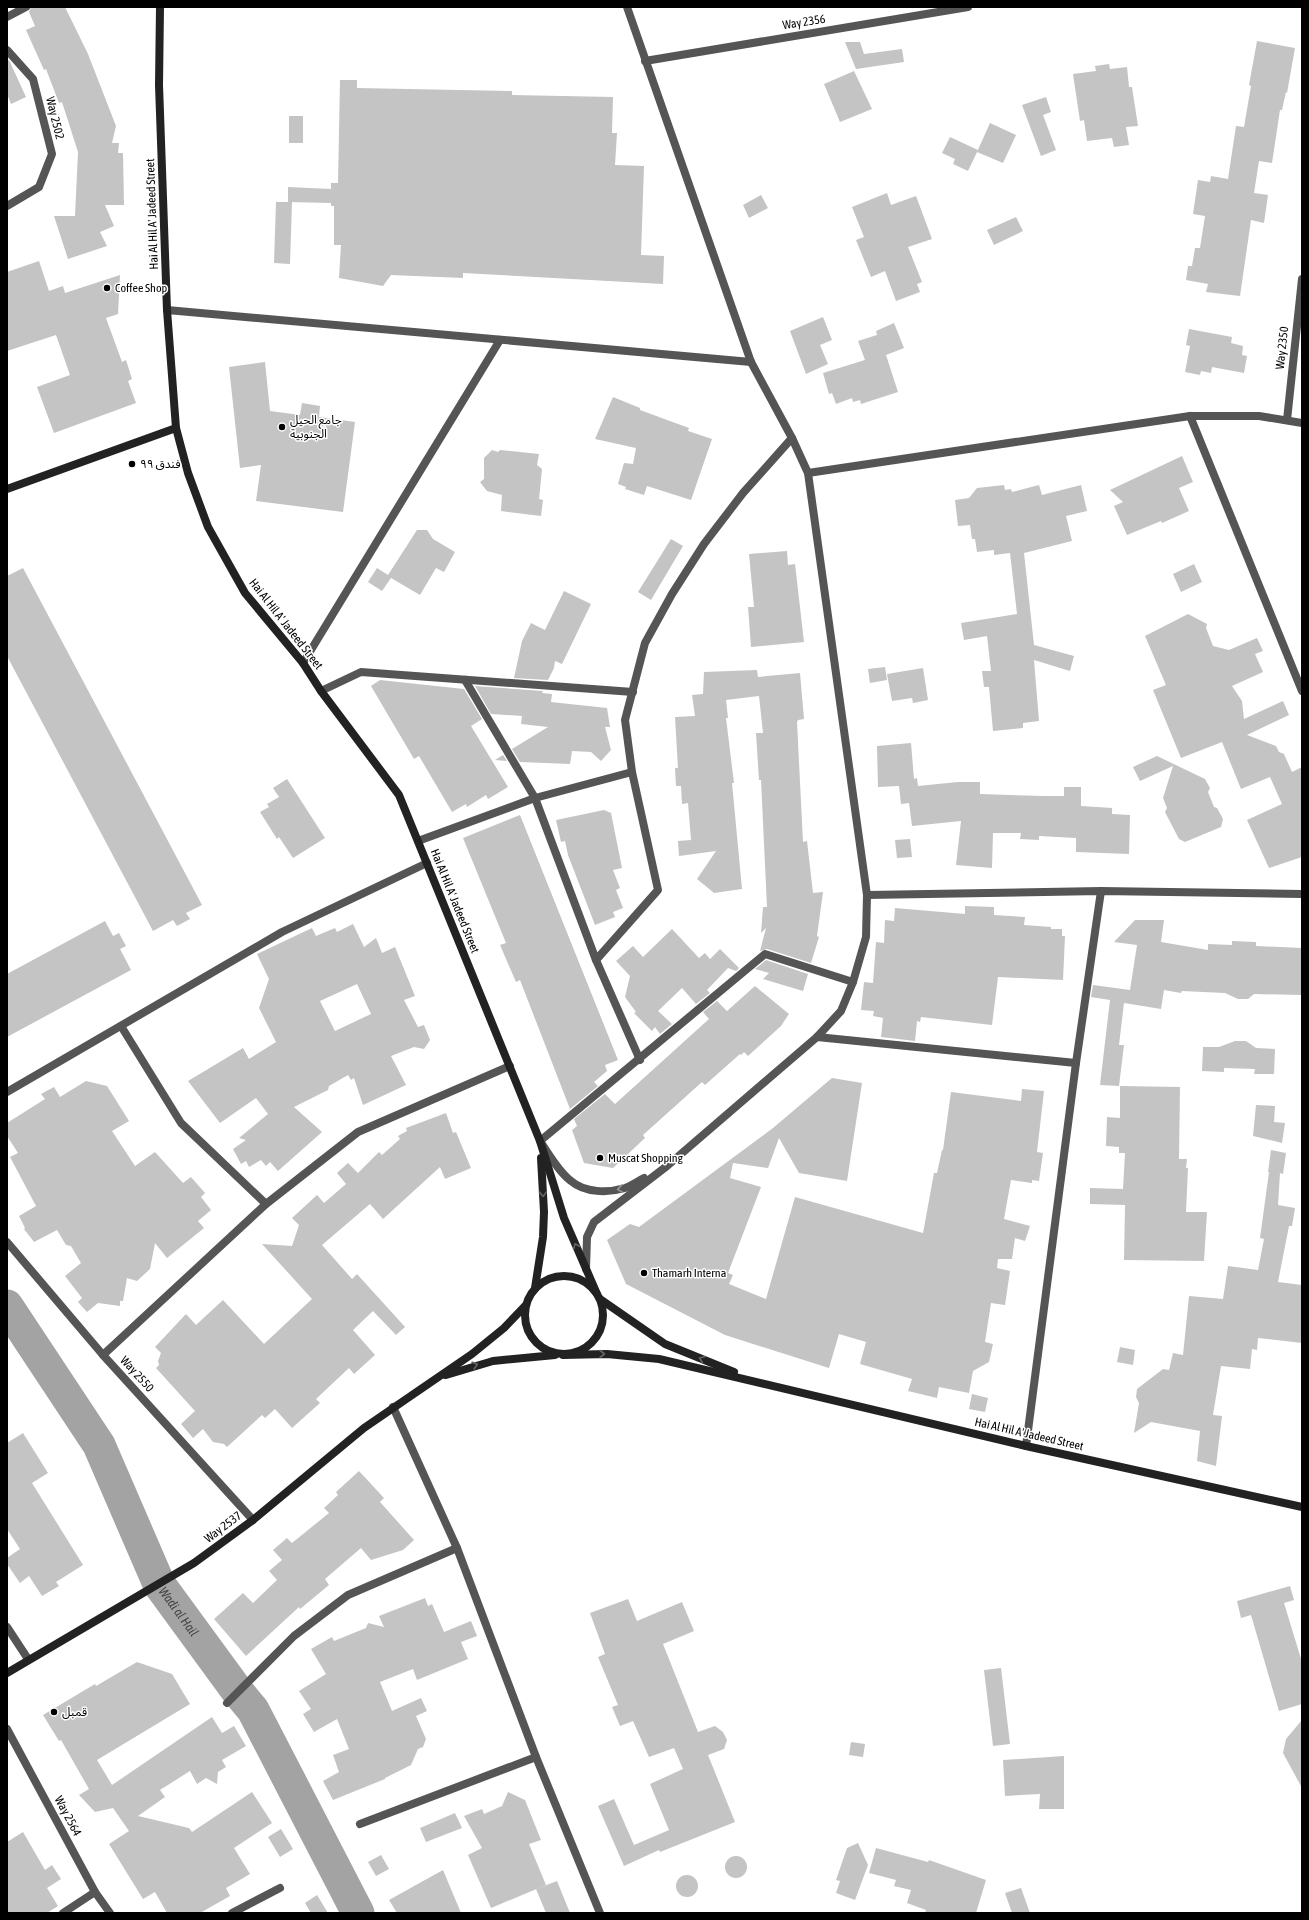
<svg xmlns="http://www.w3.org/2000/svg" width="1309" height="1920" font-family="'Asap Condensed','Noto Sans Arabic',sans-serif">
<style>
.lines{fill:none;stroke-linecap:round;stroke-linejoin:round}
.river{stroke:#a3a3a3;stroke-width:33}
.building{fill:#c4c4c4;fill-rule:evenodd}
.lane{stroke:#555;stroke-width:8}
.street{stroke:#555;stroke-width:8}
.secondary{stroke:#222;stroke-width:8}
.oneway{stroke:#999}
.oneway2{stroke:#646464}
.poi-dot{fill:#000;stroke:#fff;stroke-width:1.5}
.labels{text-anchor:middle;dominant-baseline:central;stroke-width:3;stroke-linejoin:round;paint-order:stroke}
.street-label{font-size:12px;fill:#000;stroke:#fff}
.poi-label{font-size:12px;fill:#000;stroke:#fff;text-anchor:start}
.water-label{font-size:13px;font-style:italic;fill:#444;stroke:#fff}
</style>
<rect width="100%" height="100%" fill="#fff"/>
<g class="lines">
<path class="river" id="s1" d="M 7,1306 L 99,1445 L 159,1584 L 238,1692 L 253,1710 L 358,1913"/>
</g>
<g class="building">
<polygon points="31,7 65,7 88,54 116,126 112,143 119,143 118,153 123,153 124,205 105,205 114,226 100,232 107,246 68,259 54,216 75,216 78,152 62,102 59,103 46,69 44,70 26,30 35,26 29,12"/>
<polygon points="1257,41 1295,48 1287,93 1286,92 1282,110 1280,110 1272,163 1259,161 1254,193 1268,195 1264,223 1251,220 1240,296 1206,292 1208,284 1186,280 1188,266 1192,266 1195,248 1200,248 1205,216 1193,214 1198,180 1210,182 1211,176 1228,179 1236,126 1244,127 1251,86 1249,85"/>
<polygon points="845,42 860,42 864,54 902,49 904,62 856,69"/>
<polygon points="7,58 10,62 26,97 11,104 7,94"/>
<polygon points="1109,64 1110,69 1127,67 1129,87 1132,87 1138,126 1126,127 1129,145 1114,147 1112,138 1087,141 1084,120 1080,121 1073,74 1096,71 1095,66"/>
<polygon points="854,71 872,109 840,122 824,84"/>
<polygon points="340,80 357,80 357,88 512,91 512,95 613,97 612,133 617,133 615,165 644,166 641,255 664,256 663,284 463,273 463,278 391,275 383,286 339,278 341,245 334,245 334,206 331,206 331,203 288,202 288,187 331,189 331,183 338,183"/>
<polygon points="1046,97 1051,112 1043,115 1056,150 1041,156 1022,105"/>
<rect x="289" y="116" width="14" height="27"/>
<polygon points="990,123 1016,135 1003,163 977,152"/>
<polygon points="950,137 978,150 968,171 953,164 955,159 942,153"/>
<polygon points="887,193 891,205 916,196 932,239 908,247 922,282 917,284 920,292 896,301 885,271 871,277 856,240 864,237 852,207"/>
<polygon points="761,195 768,208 749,218 743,205"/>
<polygon points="276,202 292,202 290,264 274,263"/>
<polygon points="1016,217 1023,231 994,245 987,230"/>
<polygon points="39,261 49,291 63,286 65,293 120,275 118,314 106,318 122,362 126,360 132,379 128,381 136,403 54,433 37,387 70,375 56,335 7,351 7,272"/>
<polygon points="823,317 832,340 820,345 828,364 806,374 790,331"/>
<polygon points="894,323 904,348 886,355 898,392 861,404 860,400 853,402 852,398 836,404 832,393 829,394 823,373 865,360 858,341 877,335 876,331"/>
<polygon points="1189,329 1232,337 1231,343 1243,346 1242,355 1247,356 1244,373 1212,367 1211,373 1201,371 1200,375 1185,372 1190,346 1186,345"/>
<polygon points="265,362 270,411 300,415 302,403 320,406 319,417 355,422 343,512 256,501 261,465 240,468 229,367"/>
<polygon points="613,397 640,408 640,410 689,428 688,431 712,439 691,500 647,486 644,495 625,489 626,487 618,484 624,463 633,464 636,448 595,439"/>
<polygon points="492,450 498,452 500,450 539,454 537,465 542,469 539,499 543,500 541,516 501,511 502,495 487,491 480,482 484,479 484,458"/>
<polygon points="1182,456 1193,482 1179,488 1189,511 1162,523 1161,521 1127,535 1114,506 1123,502 1110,490"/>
<polygon points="1004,485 1005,490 1011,489 1012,492 1039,485 1042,495 1081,485 1087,511 1066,516 1072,541 1024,553 1034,645 1074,656 1070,671 1034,660 1039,721 1023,723 1023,728 993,731 989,687 984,687 982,671 991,671 987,636 964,640 961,623 1017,614 1010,553 994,555 994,550 977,552 975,539 972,539 970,525 958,526 955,500 969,498 977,488"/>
<polygon points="417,530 427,530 433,539 455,552 444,572 436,568 420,595 391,578 382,591 368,582 377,568 388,575"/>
<polygon points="671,539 683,546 651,600 638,592"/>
<polygon points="787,551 788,565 795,564 804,642 751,647 748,607 754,607 749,554"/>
<polygon points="1194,564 1202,582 1181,592 1173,574"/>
<polygon points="23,568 202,905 186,913 190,919 177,926 173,920 153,931 7,656 7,576"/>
<polygon points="564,591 591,604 562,664 555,661 554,668 548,680 514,678 522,641 531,623 545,630"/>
<polygon points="1188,614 1207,624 1206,628 1213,646 1229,650 1257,638 1263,651 1255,654 1263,672 1232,686 1242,701 1244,719 1283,701 1289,715 1247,735 1276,746 1279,752 1284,754 1292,772 1302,767 1302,857 1269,868 1247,820 1282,804 1270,777 1241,789 1222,742 1181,758 1153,690 1166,685 1145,636"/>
<polygon points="885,667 887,680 870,683 868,669"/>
<polygon points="923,668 928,700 913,703 912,698 892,701 887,674"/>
<polygon points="757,670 758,677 800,673 804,719 798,720 797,722 803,842 807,841 813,893 823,892 817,936 819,937 811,963 767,949 760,951 766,928 761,933 763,907 767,907 761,780 759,780 756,733 763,733 759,696 726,700 728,718 726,718 734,783 732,783 742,889 714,893 697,879 716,851 679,856 678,841 691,840 688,803 682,804 681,786 676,786 675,768 678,768 675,717 695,716 692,695 703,694 704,672"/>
<polygon points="380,680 464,689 482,719 471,726 508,787 488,799 486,795 467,807 466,804 452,812 419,756 414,759 371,686"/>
<polygon points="475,686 543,691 542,693 552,694 551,702 607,708 610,727 605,727 611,750 601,761 591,752 572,751 570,764 520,762 512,749 548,727 521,724 522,716 491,714"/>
<polygon points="911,743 914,779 917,778 918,786 958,782 980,782 980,794 1044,796 1064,796 1064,787 1081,787 1081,806 1112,808 1112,814 1130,815 1129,854 1076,852 1076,838 1039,836 1039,840 1020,839 1021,833 993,833 992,868 956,865 961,821 912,826 909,803 901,804 899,786 878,787 877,746"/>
<polygon points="503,755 507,761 495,760"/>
<polygon points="1157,756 1205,779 1210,788 1208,792 1214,807 1217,808 1223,819 1221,827 1185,842 1179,839 1165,812 1167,808 1163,798 1173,766 1140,781 1133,767"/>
<polygon points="287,779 325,838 293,858 279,837 277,839 260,812 269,807 267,804 279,797 273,788"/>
<polygon points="604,810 611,813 622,868 613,870 620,888 616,890 623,908 613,912 615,917 595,925 568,855 565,841 561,842 556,820"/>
<polygon points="520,815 618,1060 605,1065 607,1071 594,1082 598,1086 570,1109 520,980 516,982 500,945 506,943 463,838"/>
<polygon points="910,839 912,857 897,858 895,840"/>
<polygon points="965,906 994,907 994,915 1025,917 1024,925 1051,927 1051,929 1062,929 1062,936 1065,936 1063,980 998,977 992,1025 921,1017 920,1022 917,1021 915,1041 881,1037 883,1018 873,1016 874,1011 861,1010 864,982 873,983 876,942 884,943 885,920 894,921 895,908 965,914"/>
<polygon points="1135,920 1164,920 1161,942 1208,950 1208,944 1232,945 1232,941 1256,942 1256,946 1302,948 1302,995 1254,994 1248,999 1238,999 1225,993 1182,991 1181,993 1164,990 1161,1009 1124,1003 1119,1045 1124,1045 1119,1086 1100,1085 1110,1000 1091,997 1093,985 1130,990 1137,945 1114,942"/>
<polygon points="105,921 113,936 119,933 126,946 120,949 131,970 7,1037 7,974"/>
<path d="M 353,924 L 364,947 L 376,938 L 382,953 L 395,947 L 415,996 L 404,1000 L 418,1027 L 424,1025 L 430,1040 L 424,1049 L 414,1047 L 391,1056 L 406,1085 L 363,1105 L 354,1078 L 351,1080 L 348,1075 L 329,1086 L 328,1090 L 294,1107 L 322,1132 L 313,1140 L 278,1171 L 270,1162 L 266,1166 L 261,1160 L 249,1167 L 246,1161 L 241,1164 L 233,1149 L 246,1140 L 239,1138 L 268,1114 L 256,1098 L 220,1123 L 188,1081 L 243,1048 L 249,1059 L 276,1042 L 259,1008 L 269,979 L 257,954 L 312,928 L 316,936 L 335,928 L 337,932 ZM 357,984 L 371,1014 L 335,1031 L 320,1001 Z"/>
<polygon points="672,929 699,958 705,953 710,959 720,949 739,968 736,971 728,968 707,990 710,993 696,1004 682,988 658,1011 672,1024 660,1034 655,1027 652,1031 634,1013 636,1012 625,997 630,976 616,961 633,946 643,957"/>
<polygon points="766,960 808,974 803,991 763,979 769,973 755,969"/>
<polygon points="755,986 789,1014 781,1026 748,1056 744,1052 741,1055 740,1054 705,1085 702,1082 643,1135 645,1138 613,1168 584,1163 572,1130 577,1126 574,1119 605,1094 615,1104 709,1019 703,1012 717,1001 727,1011"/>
<polygon points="1235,1041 1246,1041 1256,1048 1275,1049 1274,1074 1254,1074 1255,1069 1224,1068 1224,1072 1202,1071 1203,1047 1219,1047"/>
<polygon points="832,1078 862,1083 847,1181 799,1173 779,1138 768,1168 733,1163 730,1178 761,1187 728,1273 733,1275 729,1284 766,1299 795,1197 923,1233 934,1173 937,1173 942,1150 943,1150 951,1092 1021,1101 1022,1089 1044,1091 1037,1152 1043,1153 1039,1181 1032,1180 1032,1183 1011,1180 1004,1219 1030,1226 1025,1241 1015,1238 1012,1259 998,1259 997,1268 1010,1271 1005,1305 991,1303 985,1342 993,1344 989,1362 973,1371 969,1393 939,1387 937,1398 908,1391 912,1379 860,1364 866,1342 839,1334 829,1368 725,1335 626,1284 607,1240 630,1224 639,1227 773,1128"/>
<polygon points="86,1081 107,1086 129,1121 112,1131 135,1166 155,1152 183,1183 191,1177 205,1193 201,1197 211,1210 198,1221 204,1228 167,1258 155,1243 150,1269 137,1281 127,1278 123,1301 120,1301 120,1306 98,1303 87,1312 78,1302 82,1298 65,1276 81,1263 71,1246 66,1245 57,1230 34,1242 24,1229 25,1228 19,1216 36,1206 10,1157 18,1153 7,1136 7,1123 45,1099 41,1094 54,1087 60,1097"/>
<polygon points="1120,1086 1180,1087 1179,1159 1187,1159 1186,1168 1188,1168 1186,1212 1207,1212 1204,1261 1124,1260 1125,1205 1090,1204 1090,1188 1123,1189 1125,1153 1119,1153 1119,1147 1106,1146 1107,1117 1120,1118"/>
<polygon points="1256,1105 1275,1106 1274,1122 1285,1123 1282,1143 1253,1136"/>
<polygon points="446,1113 453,1133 456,1132 471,1168 445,1179 440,1167 383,1219 370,1204 322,1245 352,1279 357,1274 405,1327 396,1335 373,1311 353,1330 375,1355 354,1374 349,1368 316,1399 320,1403 292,1428 275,1409 265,1418 262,1415 227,1447 224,1444 213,1442 203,1429 193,1438 181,1424 195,1411 156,1368 159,1365 158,1361 161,1353 155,1347 186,1314 196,1325 223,1300 264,1344 312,1299 262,1244 292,1246 299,1225 292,1218 317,1195 324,1203 346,1184 337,1173 348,1163 358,1173 379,1152 382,1155 400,1139 398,1136 407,1131 406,1128"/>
<polygon points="1271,1150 1286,1153 1283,1174 1280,1173 1278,1205 1295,1208 1292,1226 1289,1226 1278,1282 1302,1285 1302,1343 1258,1338 1257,1350 1252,1349 1250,1369 1221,1366 1213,1415 1222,1416 1216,1466 1197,1461 1200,1431 1151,1422 1134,1433 1139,1403 1136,1397 1137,1389 1163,1369 1169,1370 1173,1353 1183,1355 1189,1296 1223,1299 1228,1266 1258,1270 1264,1239 1260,1238 1269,1172 1276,1173 1268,1172"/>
<polygon points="1120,1347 1135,1350 1133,1365 1117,1362"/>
<polygon points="972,1394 988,1398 985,1412 969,1409"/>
<polygon points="23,1433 48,1473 32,1483 83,1565 56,1582 59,1586 42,1596 29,1576 20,1583 7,1564 7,1558 20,1549 7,1529 7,1443"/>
<polygon points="359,1471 384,1498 380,1502 414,1540 403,1550 371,1560 361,1548 325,1579 329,1585 300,1609 299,1607 246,1656 214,1619 243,1593 253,1603 277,1580 269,1571 282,1560 273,1550 287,1538 292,1543 329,1513 324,1508 338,1495 336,1492"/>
<polygon points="1290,1586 1294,1600 1284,1603 1302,1662 1302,1704 1279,1711 1251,1615 1241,1618 1237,1601"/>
<polygon points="425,1598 428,1606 432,1604 444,1632 471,1621 477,1636 461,1642 468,1659 417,1680 413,1669 380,1682 392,1711 421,1698 427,1711 416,1716 426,1739 423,1747 418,1749 411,1765 385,1778 385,1779 333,1800 323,1781 339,1772 333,1755 349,1749 337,1719 314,1732 303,1714 311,1709 299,1691 326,1674 311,1649 332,1637 334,1641 366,1628 368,1623 384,1627 379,1616"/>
<polygon points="628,1599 637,1621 682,1602 694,1631 663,1644 698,1732 715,1726 723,1732 727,1740 724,1749 708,1755 735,1822 660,1852 659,1850 624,1866 598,1806 614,1799 634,1845 669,1830 650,1784 683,1769 674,1748 649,1757 633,1721 620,1726 612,1707 618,1705 598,1657 605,1654 590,1613"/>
<polygon points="137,1662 172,1674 190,1704 97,1760 112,1785 212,1717 222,1733 234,1726 246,1746 222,1760 226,1767 218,1772 217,1784 206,1778 197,1784 190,1771 160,1790 165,1797 138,1816 189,1828 192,1832 252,1792 272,1823 234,1848 250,1874 226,1888 230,1896 200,1913 167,1913 155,1892 143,1899 109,1844 129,1831 113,1808 95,1812 79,1795 89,1789 61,1740 59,1741 43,1715 95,1684 96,1686"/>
<polygon points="1001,1668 1010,1744 993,1746 984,1670"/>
<polygon points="1302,1720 1302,1788 1283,1753 1286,1739"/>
<polygon points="851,1742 865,1744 863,1757 849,1755"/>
<polygon points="1064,1756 1064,1809 1039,1809 1040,1794 1005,1796 1003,1760"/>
<polygon points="508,1792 525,1800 541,1840 529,1844 546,1885 491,1908 468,1855 482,1848 464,1816 482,1809 484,1814 502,1806"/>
<polygon points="455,1813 462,1828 426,1842 420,1828"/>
<polygon points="281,1829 293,1849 280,1857 268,1837"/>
<polygon points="23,1832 45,1870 52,1865 61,1879 47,1888 58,1906 47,1913 7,1913 7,1842"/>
<polygon points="858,1843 868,1865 855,1900 836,1893 840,1881 836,1880 847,1848"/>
<polygon points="876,1848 928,1862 929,1860 986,1880 976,1913 925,1913 926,1910 907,1903 911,1890 894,1886 896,1880 869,1873"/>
<polygon points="381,1855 389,1869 376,1876 368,1862"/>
<circle cx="736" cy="1867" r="11"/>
<polygon points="443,1870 461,1913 397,1913 389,1900"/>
<circle cx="687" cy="1886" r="11"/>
<polygon points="557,1881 570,1913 546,1913 536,1889"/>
<polygon points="1021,1888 1030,1913 1012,1913 1005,1893"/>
<polygon points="317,1895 328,1913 311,1913 305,1903"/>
</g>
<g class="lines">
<g class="lane">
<polyline points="303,663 500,340"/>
<polyline points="227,1703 294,1636 348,1595 457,1548"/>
</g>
<g class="street">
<polyline points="7,17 26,7"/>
<polyline points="7,50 33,79 52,154 39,187 7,206"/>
<polyline points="645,61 968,7"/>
<polyline points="167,310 751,362"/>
<polyline points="1190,416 1302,691"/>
<polyline points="1287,420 1302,279"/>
<polyline points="808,473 1190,416 1259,416 1302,423"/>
<polyline points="465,680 535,798 596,960 640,1060"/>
<polyline points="321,691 361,672 633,692"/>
<polyline points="418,841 535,798 632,772"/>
<polyline points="867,895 1101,891 1302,894"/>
<polyline points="596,960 658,890 632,772 625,720 645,643 672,594 704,544 743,493 792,438"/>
<polyline points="121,1026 181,1123 266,1204"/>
<polyline points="817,1037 1076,1063"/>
<polyline points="7,1092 282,932 427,863"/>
<path d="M 644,1178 C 638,1181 631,1186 625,1188 C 608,1193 585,1193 571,1181 C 558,1171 549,1154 540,1141 L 765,954 L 853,982"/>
<polyline points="7,1242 103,1355 253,1520"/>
<polyline points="586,1269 587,1237 594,1222 667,1166 817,1037 841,1011 853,982 866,937 867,895 808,473 792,438 751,362 627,7"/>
<polyline points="103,1355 266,1204 358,1132 510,1066"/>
<polyline points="393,1407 457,1548 536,1757 600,1913"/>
<polyline points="1026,1446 1076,1063 1101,891"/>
<polyline points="7,1627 28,1659"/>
<polyline points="7,1729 95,1892 110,1913"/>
<polyline points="360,1824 536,1757"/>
<polyline points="63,1913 95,1892"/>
<polyline points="232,1913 280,1888"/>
</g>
<g class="secondary">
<polyline points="160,7 159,85 167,310 176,428 188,473 208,527 245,593 303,663 321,691 399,795 540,1141 564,1218 597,1294"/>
<polyline points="7,489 176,428"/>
<circle cx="564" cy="1315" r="39"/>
<polyline points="535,1288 543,1237 544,1212 541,1158"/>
<polyline points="600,1299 665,1344 734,1372"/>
<polyline points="563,1355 607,1354 659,1359 1026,1446 1302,1507"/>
<polyline points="446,1375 493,1361 555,1355"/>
<polyline points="7,1673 194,1563 253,1520 364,1428 472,1354 504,1328 526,1305"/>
</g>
</g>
<defs><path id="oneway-chevron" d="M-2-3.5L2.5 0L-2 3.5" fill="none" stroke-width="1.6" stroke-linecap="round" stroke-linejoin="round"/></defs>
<use class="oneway" href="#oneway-chevron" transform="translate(620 1189) rotate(170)"/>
<g class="oneway2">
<use href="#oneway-chevron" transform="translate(543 1194) rotate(88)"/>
<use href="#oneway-chevron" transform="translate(576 1246) rotate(-113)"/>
<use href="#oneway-chevron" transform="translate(602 1354)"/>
<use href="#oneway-chevron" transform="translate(702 1359) rotate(-158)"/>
<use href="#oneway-chevron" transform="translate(475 1365) rotate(-16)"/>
</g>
<g class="poi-dot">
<circle cx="107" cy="288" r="4"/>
<circle cx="282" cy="427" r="4"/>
<circle cx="132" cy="464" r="4"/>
<circle cx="600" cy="1158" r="4"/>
<circle cx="644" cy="1273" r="4"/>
<circle cx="54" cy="1712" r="4"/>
</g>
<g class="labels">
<g class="street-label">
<text transform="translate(804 22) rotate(-9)">Way 2356</text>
<text transform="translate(55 118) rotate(76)">Way 2502</text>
<text transform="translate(152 214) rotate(-92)">Hai Al Hil A' Jadeed Street</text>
<text transform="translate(1282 348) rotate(-84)">Way 2350</text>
<text transform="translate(286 624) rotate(52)">Hai Al Hil A' Jadeed Street</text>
<text transform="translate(455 901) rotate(68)">Hai Al Hil A' Jadeed Street</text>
<text transform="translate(137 1374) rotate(48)">Way 2550</text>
<text transform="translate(1029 1434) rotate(13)">Hai Al Hil A' Jadeed Street</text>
<text transform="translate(223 1527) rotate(-37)">Way 2537</text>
<text transform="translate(68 1816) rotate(62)">Way 2564</text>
</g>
<g class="poi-label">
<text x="115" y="288">Coffee Shop</text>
<text x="290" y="420">جامع الحيل<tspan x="290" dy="14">الجنوبية</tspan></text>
<text x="140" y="464">فندق ٩٩</text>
<text x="608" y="1158">Muscat Shopping</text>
<text x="652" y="1273">Thamarh Interna</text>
<text x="62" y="1712">قمبل</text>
</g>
<g class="water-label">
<text stroke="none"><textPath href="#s1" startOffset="352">Wadi al Hail</textPath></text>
</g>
</g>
<rect width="1309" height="1920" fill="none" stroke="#000000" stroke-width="16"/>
</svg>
